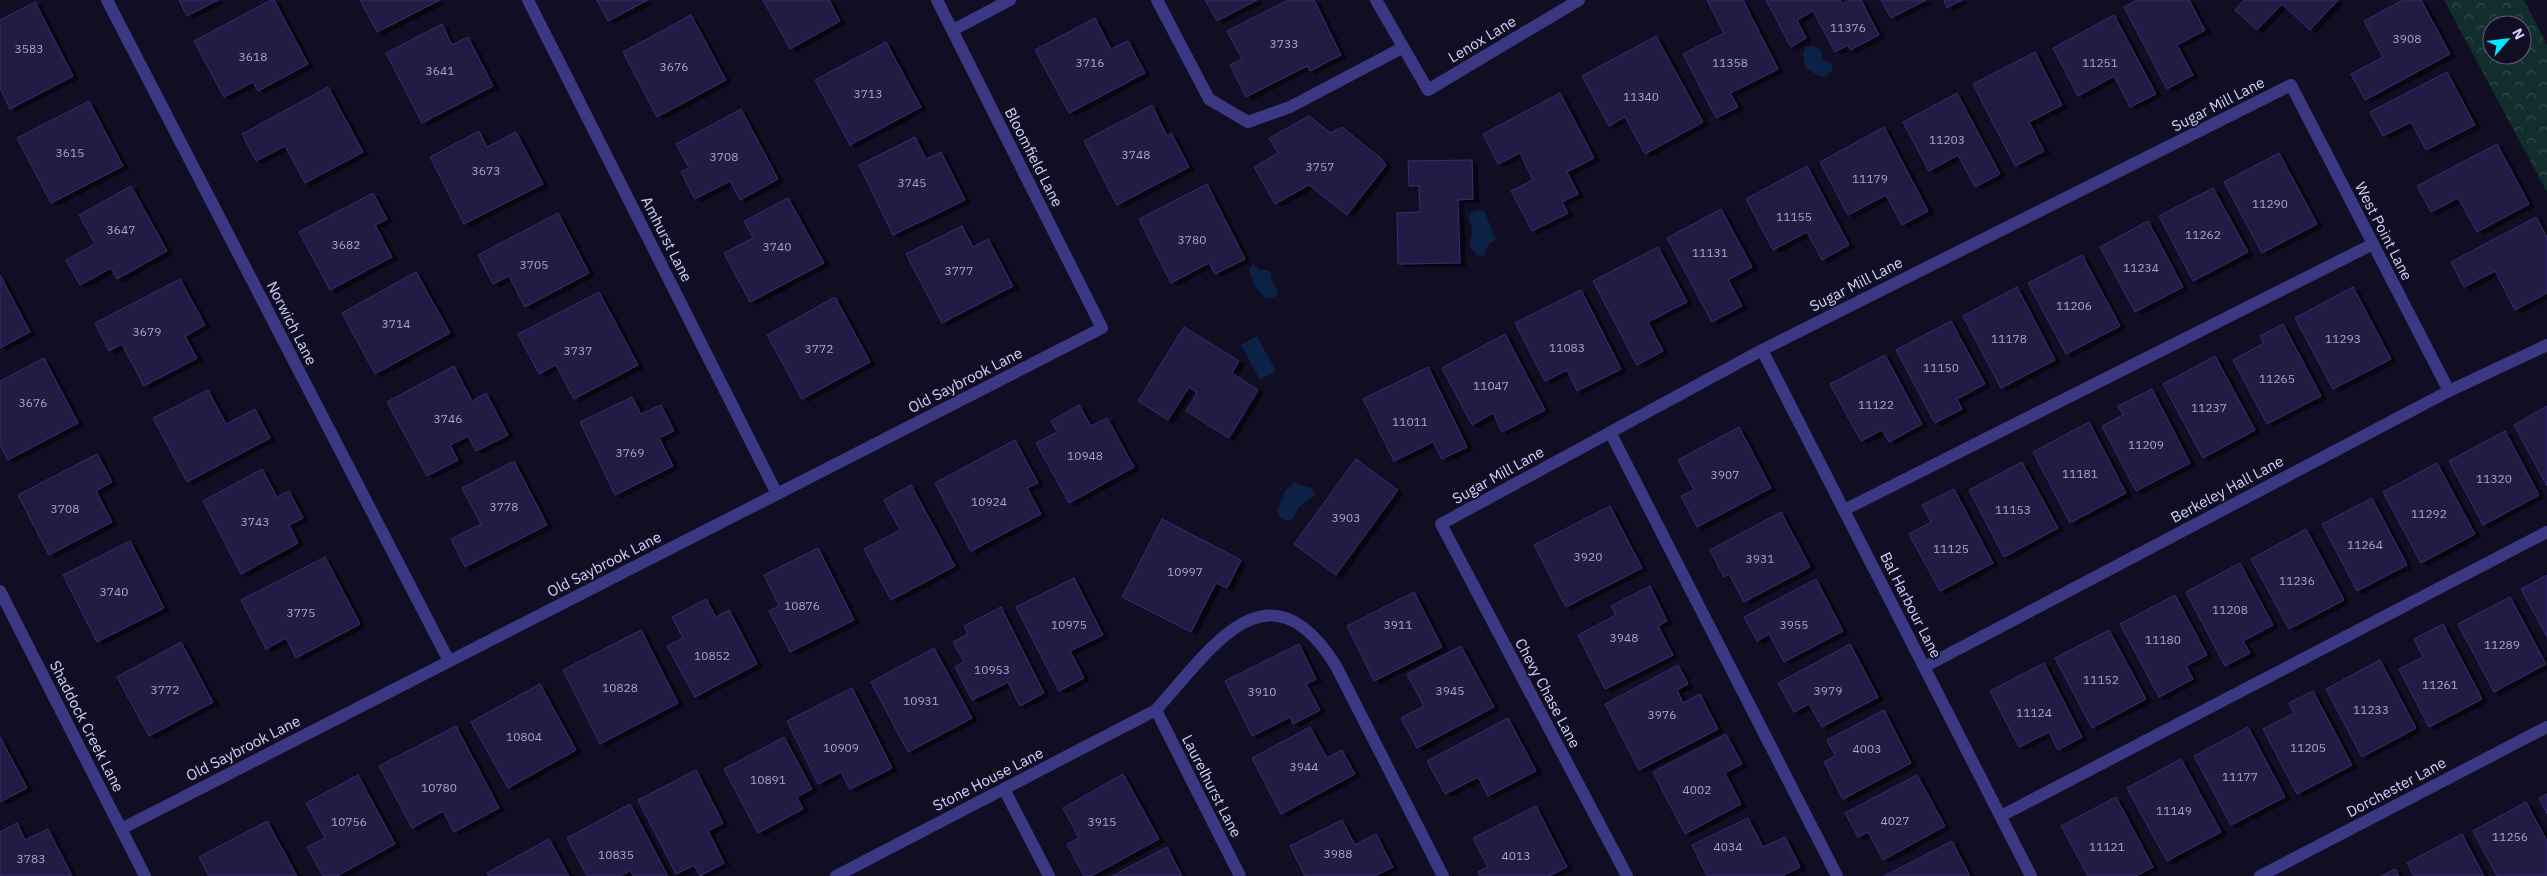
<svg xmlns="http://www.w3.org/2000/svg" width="2547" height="876" font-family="'IBM Plex Sans',sans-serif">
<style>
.park{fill:url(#park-crowns);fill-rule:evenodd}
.water{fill:#0b2246}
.building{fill:#221a45;stroke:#382c71;filter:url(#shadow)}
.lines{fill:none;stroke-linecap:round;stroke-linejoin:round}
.lane{stroke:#3a3883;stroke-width:12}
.street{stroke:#3a3883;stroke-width:12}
.labels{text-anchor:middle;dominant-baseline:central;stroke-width:4;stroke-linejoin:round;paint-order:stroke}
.number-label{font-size:12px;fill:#a8a3d0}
.street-label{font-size:15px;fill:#d5d1ff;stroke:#110e24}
</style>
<defs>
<pattern id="park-crowns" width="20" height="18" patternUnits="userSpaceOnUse" patternTransform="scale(1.25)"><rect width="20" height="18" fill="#112e2c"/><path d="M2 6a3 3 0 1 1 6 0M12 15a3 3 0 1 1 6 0" fill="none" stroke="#334b4c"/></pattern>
<filter id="shadow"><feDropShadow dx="5.5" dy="3" stdDeviation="0" flood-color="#0009"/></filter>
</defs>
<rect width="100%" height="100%" fill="#110e24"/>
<path class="park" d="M 2444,0 L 2524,0 L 2547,45 L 2547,192 ZM 2492,25 L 2522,25 L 2522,55 L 2492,55 Z"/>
<g class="water">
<polygon points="1812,46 1821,50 1822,59 1832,65 1832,71 1826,76 1821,77 1805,68 1803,52 1806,47"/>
<polygon points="1478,210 1484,211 1496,239 1489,244 1484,256 1477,255 1469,245 1473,230 1468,218 1472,212"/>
<polygon points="1253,264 1259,270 1268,270 1271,273 1271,280 1278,291 1275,297 1265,298 1254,285 1249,269"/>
<polygon points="1257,336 1276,371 1260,380 1241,345"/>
<polygon points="1294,483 1312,488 1315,495 1299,507 1292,519 1288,521 1280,518 1277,512 1285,491"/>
</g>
<g class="building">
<polygon points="179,0 218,0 187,16"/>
<polygon points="271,0 274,0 308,64 258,91 253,82 224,97 194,41"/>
<polygon points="360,0 440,0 377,32"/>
<polygon points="597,0 648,0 608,21"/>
<polygon points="763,0 829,0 840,21 790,49"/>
<polygon points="1205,0 1257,0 1217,21"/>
<polygon points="1288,0 1314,0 1341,55 1310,71 1307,66 1246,97 1230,65 1242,59 1227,31"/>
<polygon points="1707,0 1743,0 1778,69 1730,93 1738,107 1716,118 1683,54 1724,33"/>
<polygon points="1766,0 1840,0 1842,4 1849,0 1861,0 1879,35 1850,50 1848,45 1835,52 1813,11 1797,20 1806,38 1791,47"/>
<polygon points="1881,0 1926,0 1891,18"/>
<polygon points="1944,0 1962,0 1947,8"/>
<polygon points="2137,0 2189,0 2205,30 2177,45 2193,75 2167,89 2124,7"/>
<polygon points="2244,0 2338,0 2310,30 2282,4 2257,30 2235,10"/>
<polygon points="2403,0 2421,0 2450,54 2365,100 2351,74 2383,57 2364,21"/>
<polygon points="35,2 73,76 10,109 0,88 0,20"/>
<polygon points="691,15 726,80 657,117 623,52"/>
<polygon points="2114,15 2156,94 2130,107 2114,76 2078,96 2053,48"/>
<polygon points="1095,18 1111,49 1128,41 1145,73 1069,113 1035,50"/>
<polygon points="442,24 452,45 468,37 493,86 422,123 386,53"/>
<polygon points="1656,36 1703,122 1645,154 1625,117 1609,126 1582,76"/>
<polygon points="886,42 921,107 850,145 815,80"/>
<polygon points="2035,52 2062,105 2029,122 2044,151 2015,166 1973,84"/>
<polygon points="2447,72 2475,125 2426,150 2411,122 2383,136 2370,112"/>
<polygon points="328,87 363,152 305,183 285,146 256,161 242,134"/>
<polygon points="1560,93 1594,158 1567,172 1578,194 1562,202 1568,213 1532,231 1511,191 1533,180 1520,153 1498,164 1483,134"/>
<polygon points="1957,93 2000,174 1975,187 1958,155 1929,171 1903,122"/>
<polygon points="89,101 123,166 51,203 17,138"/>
<polygon points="1152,105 1167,136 1171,133 1189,167 1117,205 1084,141"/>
<polygon points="741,109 778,179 740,200 730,181 695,199 681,172 689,168 676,144"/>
<polygon points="1309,116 1331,133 1342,127 1382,159 1386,165 1347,215 1309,185 1275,204 1254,167 1278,153 1269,138"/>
<polygon points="1884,127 1928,211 1902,225 1886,195 1848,215 1820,162"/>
<polygon points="479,131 487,147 516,132 543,184 464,224 430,157"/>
<polygon points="915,137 926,159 941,152 965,200 893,235 859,165"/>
<polygon points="2497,144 2529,204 2477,232 2458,198 2431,212 2417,186"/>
<polygon points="2279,153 2317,224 2262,253 2224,182"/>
<polygon points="1472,160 1473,199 1458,200 1460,263 1398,264 1397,213 1420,212 1419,186 1409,186 1408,161"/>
<polygon points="1807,166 1849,245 1822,260 1807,232 1773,250 1746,199"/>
<polygon points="1207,184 1245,259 1215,274 1209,263 1171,283 1139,219"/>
<polygon points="131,186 167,251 117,279 111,268 80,285 66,260 95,244 79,215"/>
<polygon points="2213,188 2248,252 2193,281 2159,216"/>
<polygon points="373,193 387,219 375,225 392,257 330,290 299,232"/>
<polygon points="788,198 824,263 750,302 724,253 753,238 744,221"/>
<polygon points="1721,209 1752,267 1728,280 1742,306 1712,322 1667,238"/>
<polygon points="558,213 589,273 525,307 509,276 493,284 478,255"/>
<polygon points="2536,217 2547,237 2547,293 2515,310 2495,271 2464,287 2451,262"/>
<polygon points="2148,221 2183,287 2135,312 2100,247"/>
<polygon points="962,226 973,247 988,239 1013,286 942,323 906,254"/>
<polygon points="1658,247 1687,302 1648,322 1663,351 1637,365 1593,281"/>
<polygon points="2082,255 2120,326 2066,354 2028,283"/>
<polygon points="416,272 450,333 375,374 342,313"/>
<polygon points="0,275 30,332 0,348"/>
<polygon points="180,279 205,325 185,336 197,358 144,386 122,344 109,351 95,323"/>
<polygon points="2017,287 2055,360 2001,388 1963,316"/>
<polygon points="2353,287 2391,359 2333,389 2295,318"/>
<polygon points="1581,290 1621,369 1577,391 1567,370 1545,381 1515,323"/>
<polygon points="599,292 638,365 574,399 556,365 539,374 518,334"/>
<polygon points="835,297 870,362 802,399 767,335"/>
<polygon points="1951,321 1985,384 1957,399 1962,409 1935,423 1896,350"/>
<polygon points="2283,324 2321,396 2267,424 2233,360 2264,343 2260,336"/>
<polygon points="1184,327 1239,361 1232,373 1258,390 1229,438 1186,411 1197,393 1189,387 1168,420 1138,401"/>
<polygon points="1505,334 1545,410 1502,432 1493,413 1472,425 1442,368"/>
<polygon points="1885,355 1922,424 1889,442 1882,430 1861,441 1830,384"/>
<polygon points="2215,356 2255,430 2203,458 2163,384"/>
<polygon points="44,358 78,423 8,460 0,445 0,381"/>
<polygon points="454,366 472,401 486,393 508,435 476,451 468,436 450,445 458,460 427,476 387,402"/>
<polygon points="1428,367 1467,447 1442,459 1433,442 1394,461 1363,399"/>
<polygon points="2152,389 2190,463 2136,491 2102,426 2123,415 2118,406"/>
<polygon points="208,390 226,424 255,409 270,438 187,482 153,418"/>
<polygon points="632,397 641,414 661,405 674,431 659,438 673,466 615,495 580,422"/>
<polygon points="1079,405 1091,426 1107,418 1134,467 1069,503 1036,443 1057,432 1051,421"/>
<polygon points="2547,406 2547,486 2514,425"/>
<polygon points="2089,422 2126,493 2070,523 2033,452"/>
<polygon points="1739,427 1771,488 1697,527 1681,496 1694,490 1678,460"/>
<polygon points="2505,431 2539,495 2483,525 2449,461"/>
<polygon points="1015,440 1038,483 1027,488 1041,514 971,551 935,483"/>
<polygon points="97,454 112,482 96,491 112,522 49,555 18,495"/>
<polygon points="1356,459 1398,490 1336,575 1294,544"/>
<polygon points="514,461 547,525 465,567 451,539 481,524 462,488"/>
<polygon points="2022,462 2058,528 2004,557 1969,490"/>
<polygon points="2437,463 2475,534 2421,563 2383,492"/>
<polygon points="262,469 277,497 289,491 303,518 289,525 298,543 241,574 203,501"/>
<polygon points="911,485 955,566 891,600 864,549 900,530 884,500"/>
<polygon points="1954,489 1993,563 1940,591 1909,534 1931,522 1922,505"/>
<polygon points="2372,498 2407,565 2357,591 2322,524"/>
<polygon points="1610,506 1642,568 1566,607 1534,545"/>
<polygon points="1781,512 1810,567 1744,602 1729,574 1724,577 1710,550"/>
<polygon points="1162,519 1241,560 1227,588 1216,583 1191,632 1122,597"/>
<polygon points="2306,529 2344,600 2289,629 2251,559"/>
<polygon points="130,541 164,608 97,642 63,575"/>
<polygon points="818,548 854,620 790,652 769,611 779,606 764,575"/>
<polygon points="325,557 360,624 296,658 286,638 266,649 241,600"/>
<polygon points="2240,563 2273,625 2243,641 2250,653 2225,666 2186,592"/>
<polygon points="2547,575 2547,637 2521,589"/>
<polygon points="1074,578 1103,635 1070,651 1084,678 1059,691 1016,607"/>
<polygon points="1816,579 1843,631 1784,662 1769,634 1757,641 1744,617"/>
<polygon points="1650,586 1667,621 1658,626 1673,655 1605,689 1578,635 1616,615 1611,606"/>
<polygon points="1414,592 1442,647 1374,681 1347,626"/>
<polygon points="2175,595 2207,655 2186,666 2193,679 2159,697 2120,624"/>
<polygon points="2510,597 2546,664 2494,692 2458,624"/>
<polygon points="706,599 716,617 729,610 757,664 695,697 667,646 683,638 672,617"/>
<polygon points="1001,607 1044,693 1020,706 1008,682 972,700 955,667 964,662 953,642 968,634 964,626"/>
<polygon points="2443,624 2482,699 2429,727 2399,669 2423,657 2414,639"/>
<polygon points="641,630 678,703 600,744 563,670"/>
<polygon points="2109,630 2146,699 2092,728 2055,658"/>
<polygon points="181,642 213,702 149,736 117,677"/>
<polygon points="1299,644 1316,679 1306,684 1320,710 1293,724 1290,717 1252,736 1225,681"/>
<polygon points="1850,644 1878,697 1822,727 1809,704 1794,712 1778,683"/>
<polygon points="1461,646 1494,707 1417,748 1401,718 1424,706 1407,674"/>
<polygon points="934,648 972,718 908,752 871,682"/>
<polygon points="2380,660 2416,728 2362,757 2326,689"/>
<polygon points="2044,663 2082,737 2058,750 2049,732 2019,747 1990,691"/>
<polygon points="1678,665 1688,684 1677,690 1683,703 1700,694 1718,729 1639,770 1605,704"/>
<polygon points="540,684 576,750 508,788 471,722"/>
<polygon points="852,688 892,768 850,789 841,772 818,784 787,721"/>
<polygon points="2313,691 2352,765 2297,794 2263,729 2294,713 2289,703"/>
<polygon points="1884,710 1911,763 1843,799 1824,762 1835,756 1827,740"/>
<polygon points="1508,718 1536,771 1488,796 1478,777 1445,794 1427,761"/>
<polygon points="456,726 499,808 454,832 443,811 412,828 379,766"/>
<polygon points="1310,727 1327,758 1342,750 1355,774 1281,814 1252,758"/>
<polygon points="2248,727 2285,797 2231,825 2194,756"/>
<polygon points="1726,734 1742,764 1725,773 1741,804 1685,834 1653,772"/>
<polygon points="0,737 27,788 0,802"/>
<polygon points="784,737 812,789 797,797 803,809 758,833 724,769"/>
<polygon points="2181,759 2221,832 2167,861 2127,788"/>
<polygon points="696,770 723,823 708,831 724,863 700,876 694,865 676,874 638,800"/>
<polygon points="1123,774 1159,839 1091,876 1084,876 1067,844 1079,838 1063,808"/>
<polygon points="358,775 395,844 337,876 323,876 307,847 325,838 306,803"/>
<polygon points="1917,775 1945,826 1883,860 1868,832 1858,837 1845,813"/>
<polygon points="2547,794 2547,814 2539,798"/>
<polygon points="2116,797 2153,867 2136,876 2088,876 2061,826"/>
<polygon points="2526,802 2547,841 2547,876 2497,876 2473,831"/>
<polygon points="630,804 668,876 633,876 630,871 620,876 587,876 567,838"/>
<polygon points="1536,806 1567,867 1549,876 1480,876 1478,872 1488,867 1473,838"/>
<polygon points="1748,818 1763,847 1785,837 1800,867 1782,876 1707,876 1692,845"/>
<polygon points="1342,820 1355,845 1376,834 1393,867 1375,876 1305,876 1290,846"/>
<polygon points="267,821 297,876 209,876 199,857"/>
<polygon points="17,823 25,840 48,829 72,876 0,876 0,832"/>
<polygon points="2462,834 2484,876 2414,876 2407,863"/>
<polygon points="549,839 569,876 489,876 487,873"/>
<polygon points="1952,841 1970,876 1884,876"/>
<polygon points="1167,847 1182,876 1112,876"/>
<polygon points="2395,869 2399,876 2381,876"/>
</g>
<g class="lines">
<g class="lane">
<polyline points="1157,0 1209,99 1248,122 1290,107 1402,48"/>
<polyline points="1610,432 1837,876"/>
<polyline points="1844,510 2373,244"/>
<path d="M 1156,710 C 1211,649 1268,557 1336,666 L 1443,876"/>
<polyline points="1004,789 1049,876"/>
<polyline points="2001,816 2547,532"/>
</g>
<g class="street">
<polyline points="107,0 449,661"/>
<polyline points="528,0 777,494"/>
<polyline points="1376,0 1428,90 1579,0"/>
<polyline points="953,30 1010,0"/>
<polyline points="1762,350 2031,876"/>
<polyline points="0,591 145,876"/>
<polyline points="1924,667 2449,391 2547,345"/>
<polyline points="121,829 1102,328 937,0"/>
<polyline points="836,876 1156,710 1240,876"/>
<polyline points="1627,876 1441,524 1762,350 2291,85 2449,391"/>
<polyline points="2260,876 2547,727"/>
</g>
</g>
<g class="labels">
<g class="number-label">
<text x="1848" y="27">11376</text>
<text x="2407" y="38">3908</text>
<text x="1284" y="43">3733</text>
<text x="29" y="48">3583</text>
<text x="253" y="56">3618</text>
<text x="1090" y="62">3716</text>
<text x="1730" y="62">11358</text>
<text x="2100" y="62">11251</text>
<text x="674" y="66">3676</text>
<text x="440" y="70">3641</text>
<text x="868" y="93">3713</text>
<text x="1641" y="96">11340</text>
<text x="1947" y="139">11203</text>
<text x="70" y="152">3615</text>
<text x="1136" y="154">3748</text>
<text x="724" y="156">3708</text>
<text x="1320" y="166">3757</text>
<text x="486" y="170">3673</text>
<text x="1870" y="178">11179</text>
<text x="912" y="182">3745</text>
<text x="2270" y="203">11290</text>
<text x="1794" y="216">11155</text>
<text x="121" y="229">3647</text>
<text x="2203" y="234">11262</text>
<text x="1192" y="239">3780</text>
<text x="346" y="244">3682</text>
<text x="777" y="246">3740</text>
<text x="1710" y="252">11131</text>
<text x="534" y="264">3705</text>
<text x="2141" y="267">11234</text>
<text x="959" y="270">3777</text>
<text x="2074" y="305">11206</text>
<text x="396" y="323">3714</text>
<text x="147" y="331">3679</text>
<text x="2009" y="338">11178</text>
<text x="2343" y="338">11293</text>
<text x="1567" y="347">11083</text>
<text x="819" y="348">3772</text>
<text x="578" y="350">3737</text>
<text x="1941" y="367">11150</text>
<text x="2277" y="378">11265</text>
<text x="1491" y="385">11047</text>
<text x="33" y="402">3676</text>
<text x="1876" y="404">11122</text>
<text x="2209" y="407">11237</text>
<text x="448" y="418">3746</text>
<text x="1410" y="421">11011</text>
<text x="2146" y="444">11209</text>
<text x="630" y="452">3769</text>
<text x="1085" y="455">10948</text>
<text x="2080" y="473">11181</text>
<text x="1725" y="474">3907</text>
<text x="2494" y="478">11320</text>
<text x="989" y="501">10924</text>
<text x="504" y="506">3778</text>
<text x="65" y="508">3708</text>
<text x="2013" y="509">11153</text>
<text x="2429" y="513">11292</text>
<text x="1346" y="517">3903</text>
<text x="255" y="521">3743</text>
<text x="2365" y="544">11264</text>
<text x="1951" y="548">11125</text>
<text x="1588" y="556">3920</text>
<text x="1760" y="558">3931</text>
<text x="1185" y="571">10997</text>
<text x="2297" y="580">11236</text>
<text x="114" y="591">3740</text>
<text x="802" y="605">10876</text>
<text x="2230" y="609">11208</text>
<text x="301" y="612">3775</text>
<text x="1069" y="624">10975</text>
<text x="1398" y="624">3911</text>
<text x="1794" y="624">3955</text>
<text x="1624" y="637">3948</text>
<text x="2163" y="639">11180</text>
<text x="2502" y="644">11289</text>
<text x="712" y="655">10852</text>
<text x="992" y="669">10953</text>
<text x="2101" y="679">11152</text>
<text x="2440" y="684">11261</text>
<text x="620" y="687">10828</text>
<text x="165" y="689">3772</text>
<text x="1450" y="690">3945</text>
<text x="1828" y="690">3979</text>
<text x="1262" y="691">3910</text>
<text x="921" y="700">10931</text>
<text x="2371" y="709">11233</text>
<text x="2034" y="712">11124</text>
<text x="1662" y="714">3976</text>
<text x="524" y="736">10804</text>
<text x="841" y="747">10909</text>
<text x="2308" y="747">11205</text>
<text x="1867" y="748">4003</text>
<text x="1304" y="766">3944</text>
<text x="2240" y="776">11177</text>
<text x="768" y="779">10891</text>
<text x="439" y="787">10780</text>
<text x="1697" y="789">4002</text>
<text x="2174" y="810">11149</text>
<text x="1895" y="820">4027</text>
<text x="349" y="821">10756</text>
<text x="1102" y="821">3915</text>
<text x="2510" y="836">11256</text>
<text x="1728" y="846">4034</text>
<text x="2107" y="846">11121</text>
<text x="1338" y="853">3988</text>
<text x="616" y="854">10835</text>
<text x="1516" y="855">4013</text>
<text x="31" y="858">3783</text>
</g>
<g class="street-label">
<text transform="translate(1482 39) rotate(-31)">Lenox Lane</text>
<text transform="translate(2218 104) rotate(-27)">Sugar Mill Lane</text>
<text transform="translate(1034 157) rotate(63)">Bloomfield Lane</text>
<text transform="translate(2384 231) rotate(63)">West Point Lane</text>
<text transform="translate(667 239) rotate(63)">Amhurst Lane</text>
<text transform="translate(1856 284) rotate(-27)">Sugar Mill Lane</text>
<text transform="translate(292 323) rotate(63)">Norwich Lane</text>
<text transform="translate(965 380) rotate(-27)">Old Saybrook Lane</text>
<text transform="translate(1498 475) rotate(-29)">Sugar Mill Lane</text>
<text transform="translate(2227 489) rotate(-28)">Berkeley Hall Lane</text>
<text transform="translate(604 564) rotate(-27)">Old Saybrook Lane</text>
<text transform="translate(1911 605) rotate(63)">Bal Harbour Lane</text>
<text transform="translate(1548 693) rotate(62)">Chevy Chase Lane</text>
<text transform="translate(87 726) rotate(63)">Shaddock Creek Lane</text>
<text transform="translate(243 748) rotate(-27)">Old Saybrook Lane</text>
<text transform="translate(988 779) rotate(-27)">Stone House Lane</text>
<text transform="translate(1212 786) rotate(63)">Laurelhurst Lane</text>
<text transform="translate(2396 787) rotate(-28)">Dorchester Lane</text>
</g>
</g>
<g transform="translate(2507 40) rotate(62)"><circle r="24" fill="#110e24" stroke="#5f5c7c"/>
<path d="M0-4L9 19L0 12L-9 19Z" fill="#00e9fc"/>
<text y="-8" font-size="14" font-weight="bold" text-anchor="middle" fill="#d5d1ff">N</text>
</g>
</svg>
